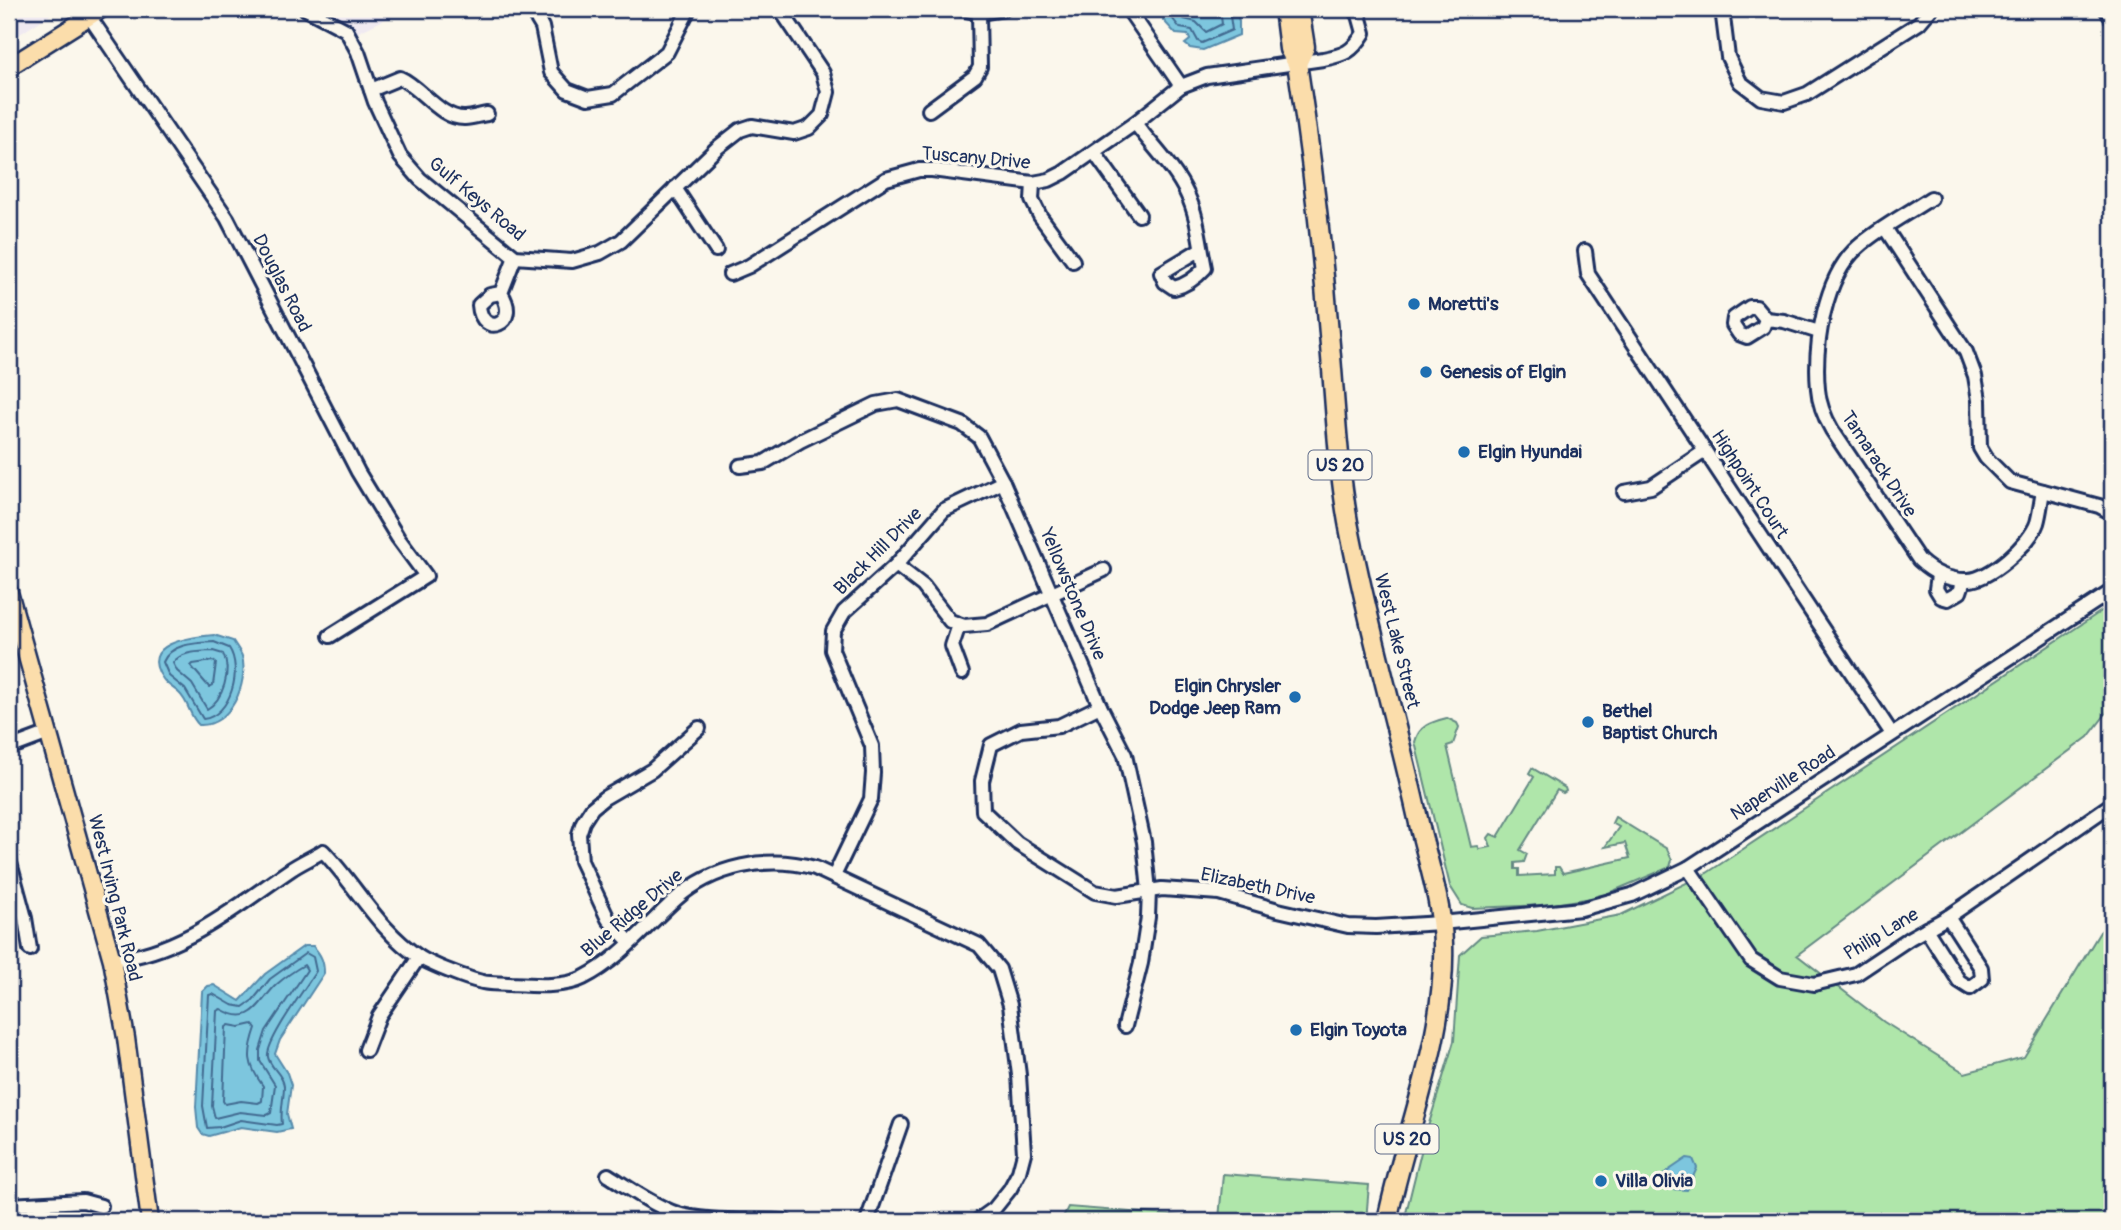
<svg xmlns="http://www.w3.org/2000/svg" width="2121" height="1230" font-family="Pangolin,sans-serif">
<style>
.built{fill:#f0eaf1}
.green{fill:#afe6aa;stroke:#658a84;stroke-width:2}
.water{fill:#7dc6de;stroke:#568aab;stroke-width:2}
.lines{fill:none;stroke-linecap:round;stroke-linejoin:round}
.shore{stroke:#426b91;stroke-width:2}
.minor-casing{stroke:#1b2f5e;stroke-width:18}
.major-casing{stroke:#1b2f5e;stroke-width:21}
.highway-casing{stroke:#1b2f5e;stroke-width:23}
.minor{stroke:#fbf7ec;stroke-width:12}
.major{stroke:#fbddab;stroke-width:16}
.highway{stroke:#fbddab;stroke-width:18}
.poi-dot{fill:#1f6fb2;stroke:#fbf7ec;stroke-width:2.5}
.labels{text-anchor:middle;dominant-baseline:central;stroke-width:6;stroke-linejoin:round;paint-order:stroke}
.shield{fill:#fbf7ec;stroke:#5e6b89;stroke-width:2}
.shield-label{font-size:18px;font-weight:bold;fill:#1b2f5e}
.street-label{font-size:19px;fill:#1b2f5e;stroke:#fbf7ec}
.poi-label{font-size:19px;font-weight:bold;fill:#1b2f5e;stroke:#fbf7ec;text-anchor:start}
</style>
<rect width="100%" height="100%" fill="#fbf7ec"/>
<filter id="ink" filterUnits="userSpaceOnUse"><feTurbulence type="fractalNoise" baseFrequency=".0143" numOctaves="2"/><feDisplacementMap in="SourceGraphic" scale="14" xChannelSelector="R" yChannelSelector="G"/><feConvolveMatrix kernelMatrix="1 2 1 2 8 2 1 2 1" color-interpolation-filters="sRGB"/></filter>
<g filter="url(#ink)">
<g class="built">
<polygon points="9,9 59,9 9,41"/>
<polygon points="317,9 406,9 353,35"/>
</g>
<g class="green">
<polygon points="2112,604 2112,706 2088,737 1797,955 1884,1022 1965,1073 2024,1057 2100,932 2112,922 2112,1221 1404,1221 1424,1140 1454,1041 1460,955 1481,936 1537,931 1621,915 1707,873"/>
<path d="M 1447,718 L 1457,723 L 1459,727 L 1453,744 L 1447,746 L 1471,847 L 1478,846 L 1480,849 L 1491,847 L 1488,838 L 1491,834 L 1498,837 L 1534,777 L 1529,773 L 1532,768 L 1565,788 L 1566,791 L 1563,793 L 1557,790 L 1520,850 L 1527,854 L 1524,862 L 1515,863 L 1515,869 L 1519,869 L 1519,876 L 1555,874 L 1555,867 L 1559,867 L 1563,873 L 1630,858 L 1625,843 L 1605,847 L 1619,827 L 1612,823 L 1615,817 L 1667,849 L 1672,860 L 1670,867 L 1599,897 L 1546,905 L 1472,908 L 1462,905 L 1450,886 L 1415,742 C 1419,725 1432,722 1447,718 Z"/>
<polygon points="1223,1174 1369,1185 1366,1221 1061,1221 1068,1207 1219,1219"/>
</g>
<g class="water">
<polygon points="1156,9 1235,9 1239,21 1239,35 1203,50 1190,48 1185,44 1190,40 1188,35 1176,34 1163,20 1164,14"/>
<path d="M 214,635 L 233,641 C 236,646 240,651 242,656 C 249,684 230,727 199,725 C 189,716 189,702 179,693 C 174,688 167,685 163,679 C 137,643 191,637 214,635 Z"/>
<path d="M 304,946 L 313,946 C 321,955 324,961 324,973 L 280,1040 L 275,1054 L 287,1073 L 291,1085 L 287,1114 L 291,1129 L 277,1132 L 241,1127 L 209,1136 L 202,1134 L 198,1128 L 196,1107 L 202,992 L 208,986 L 214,985 L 240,1001 L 265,974 Z"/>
<polygon points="1687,1158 1693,1159 1697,1168 1687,1190 1671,1189 1661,1180 1665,1173"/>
</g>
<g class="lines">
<g class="shore">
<polyline points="1169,9 1172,18 1180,28 1192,30 1198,41 1202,43 1232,30 1229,9"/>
<polyline points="1179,9 1184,19 1196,22 1206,32 1222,24 1220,9"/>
<path d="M 214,642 L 229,648 C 243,669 231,716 203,719 L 185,689 L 169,676 L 163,662 C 171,643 196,643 214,642 Z"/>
<path d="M 213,651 L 223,654 C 232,671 223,700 207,709 L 192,684 L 177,671 L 173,663 C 181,651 199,652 213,651 Z"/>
<polygon points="213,661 216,663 213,685 209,687 191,666 193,664"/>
<path d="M 306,953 L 313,957 L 316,971 C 307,986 265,1042 268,1057 C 270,1068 283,1074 284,1086 C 284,1099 280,1110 282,1124 L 277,1125 L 241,1120 L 220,1127 L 207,1128 L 203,1106 L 209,995 L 213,994 L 232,1005 L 243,1007 L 253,1000 L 270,979 Z"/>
<path d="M 304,965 L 307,970 L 266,1031 L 260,1050 L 260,1061 L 275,1085 L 271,1113 L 267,1115 L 240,1112 L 215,1118 L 212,1106 L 217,1011 L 221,1009 C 252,1027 257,1004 276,985 C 284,978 295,970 304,965 Z"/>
<path d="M 253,1024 L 256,1028 C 247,1054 247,1064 263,1086 L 262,1101 L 258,1103 L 241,1101 L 225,1104 L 223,1101 L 226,1027 L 229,1025 L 240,1027 Z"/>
</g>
<g class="minor-casing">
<g id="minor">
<polyline points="306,9 346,30 358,52 375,102 400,156 420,179 515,257 572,261 600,253 621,241 717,148 740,130 752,126 794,133 809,128 822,115 828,92 823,73 780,9"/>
<polyline points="531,9 542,27 551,72 567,90 588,98 613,94 667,52 689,9"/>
<polyline points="962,9 979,13 1004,9"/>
<polyline points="1128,9 1181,86"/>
<polyline points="1722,9 1728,57 1740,82 1761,98 1784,102 1807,94 1919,23 1931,9"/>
<polyline points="2106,9 2112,19"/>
<polyline points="89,16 227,218 358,472 398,538 426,576 330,636"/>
<path d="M 371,90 L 400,78 C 421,87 440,119 465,118 C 472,118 480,115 487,114"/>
<polyline points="929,110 975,76 980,67 979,13"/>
<path d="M 1135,123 C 1152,146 1175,168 1187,194 C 1198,216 1200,244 1205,268 C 1196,278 1187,285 1174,288 L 1165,282 L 1161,273 L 1201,249"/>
<polyline points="1094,152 1139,215"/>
<polyline points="1033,183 1032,200 1040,216 1073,261"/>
<polyline points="675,188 716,250"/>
<path d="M 1931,198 C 1907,214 1879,228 1858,247 C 1824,277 1814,346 1818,389 C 1819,404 1825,418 1832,430 L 1919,560 C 1933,573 1948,581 1968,580 C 1989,580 2030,544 2037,523 C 2040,513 2041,501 2043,491"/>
<polyline points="1885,228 1966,352 1975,376 1979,400 1980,448 1986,458 2010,482 2099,506 2112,513"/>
<polyline points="1585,251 1588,274 1892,734"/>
<path d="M 730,274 L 749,266 L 886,179 L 919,170 L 932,170 L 1033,183 L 1049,180 L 1063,173 L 1135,123 L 1181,86 L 1207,76 L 1323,59 C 1345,55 1352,52 1364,33 L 1359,15 L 1354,9"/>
<path d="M 501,293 L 490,295 L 479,305 C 481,339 522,325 501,293 L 515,257"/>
<polyline points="1766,319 1763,327 1747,337 1739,334 1733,325 1734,318 1750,307 1756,307 1766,319 1784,321 1819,332"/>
<polyline points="740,466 763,463 800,441 876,404 898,400 962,424 979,437 1003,482 1100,706 1125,755 1144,842 1149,891 1148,917 1141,963 1125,1026"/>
<polyline points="1624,492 1651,487 1705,451"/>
<polyline points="896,565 923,586 950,621 964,626 987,624 1104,570"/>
<polyline points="1938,575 1936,589 1941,597 1948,599 1960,592 1964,580"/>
<polyline points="959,625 952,646 962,673"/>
<polyline points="1100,706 1059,726 1021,730 991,745 982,781 983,811 1017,843 1095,892 1117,896 1162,889 1219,893 1278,910 1348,926 1376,927 1441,923 1581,909 1632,895 1688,868 2112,591"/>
<polyline points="9,748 49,733"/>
<polyline points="9,859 25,918 30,949"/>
<polyline points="1688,868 1751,960 1780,978 1814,984 1856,974 1910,938 1948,917 2112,804"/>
<polyline points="834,876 871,799 873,773 872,746 832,650 833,631 844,612 896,565 944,510 1003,482"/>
<polyline points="1926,929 1959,981 1970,988 1982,979 1981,968 1948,917"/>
<polyline points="630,942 608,919 581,861 579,834 583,822 592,808 604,798 652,770 699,728"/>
<path d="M 112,960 C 182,953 234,908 290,870 C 300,863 312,858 323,851 C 356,885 378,930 419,957 C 430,964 470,980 483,982 C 491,984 501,983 509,984 C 530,985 564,988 583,978 C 619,960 646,926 676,899 C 713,866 767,855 815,868 L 979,945 L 999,969 L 1010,1005 L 1019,1075 L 1024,1153 L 1019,1172 L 1010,1189 L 994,1209 L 977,1221"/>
<polyline points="366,1050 379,1016 419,957"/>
<path d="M 608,1175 C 629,1188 651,1204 675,1213 C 703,1223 754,1219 785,1221"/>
<polyline points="9,1205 83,1201 101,1206"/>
<polyline points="867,1221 901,1124"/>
</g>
</g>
<g class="major-casing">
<g id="major">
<polyline points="9,67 101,9"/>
<polyline points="9,592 112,960 126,1038 150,1221"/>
</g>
</g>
<g class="highway-casing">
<g id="highway">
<path d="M 1284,9 L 1289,49 L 1297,63 C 1311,153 1322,243 1329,334 C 1335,397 1337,460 1348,522 C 1367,625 1398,726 1420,828 C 1429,865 1442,905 1443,944 C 1446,1039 1406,1129 1387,1221"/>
<polyline points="1297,63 1305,47 1299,9"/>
</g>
</g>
<use href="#minor" class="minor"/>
<use href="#major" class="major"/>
<use href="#highway" class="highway"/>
</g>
</g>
<g class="poi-dot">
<circle cx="1414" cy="304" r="7"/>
<circle cx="1426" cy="372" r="7"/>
<circle cx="1464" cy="452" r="7"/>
<circle cx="1295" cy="697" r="7"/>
<circle cx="1588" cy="722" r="7"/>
<circle cx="1296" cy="1030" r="7"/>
<circle cx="1601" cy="1181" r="7"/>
</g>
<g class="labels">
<g class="shield">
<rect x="1308.5" y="450.5" width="63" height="29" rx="5"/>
<rect x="1375.5" y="1124.5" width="63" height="29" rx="5"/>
</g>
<g class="shield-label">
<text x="1340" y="465">US 20</text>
<text x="1407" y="1139">US 20</text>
</g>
<g class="street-label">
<text transform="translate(976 158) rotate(5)">Tuscany Drive</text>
<text transform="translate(477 199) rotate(40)">Gulf Keys Road</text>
<text transform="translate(282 283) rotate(63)">Douglas Road</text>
<text transform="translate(1879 464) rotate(57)">Tamarack Drive</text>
<text transform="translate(1750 484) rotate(57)">Highpoint Court</text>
<text transform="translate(878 551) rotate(-45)">Black Hill Drive</text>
<text transform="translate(1073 594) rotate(67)">Yellowstone Drive</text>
<text transform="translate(1397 641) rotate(76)">West Lake Street</text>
<text transform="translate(1783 783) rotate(-33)">Naperville Road</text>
<text transform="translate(1258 886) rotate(12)">Elizabeth Drive</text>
<text transform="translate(115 898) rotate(76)">West Irving Park Road</text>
<text transform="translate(632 913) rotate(-40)">Blue Ridge Drive</text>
<text transform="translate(1881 934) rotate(-31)">Philip Lane</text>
</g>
<g class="poi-label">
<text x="1428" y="304">Moretti's</text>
<text x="1440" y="372">Genesis of Elgin</text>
<text x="1478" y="452">Elgin Hyundai</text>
<text x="1281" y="686" text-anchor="end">Elgin Chrysler<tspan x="1281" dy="22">Dodge Jeep Ram</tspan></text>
<text x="1602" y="711">Bethel<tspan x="1602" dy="22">Baptist Church</tspan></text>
<text x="1310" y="1030">Elgin Toyota</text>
<text x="1615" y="1181">Villa Olivia</text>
</g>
</g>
<rect width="2121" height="1230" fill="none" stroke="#fbf7ec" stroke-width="35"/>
<rect x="18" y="18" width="2086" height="1195" fill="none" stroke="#1b2f5e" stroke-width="2.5" filter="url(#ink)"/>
</svg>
